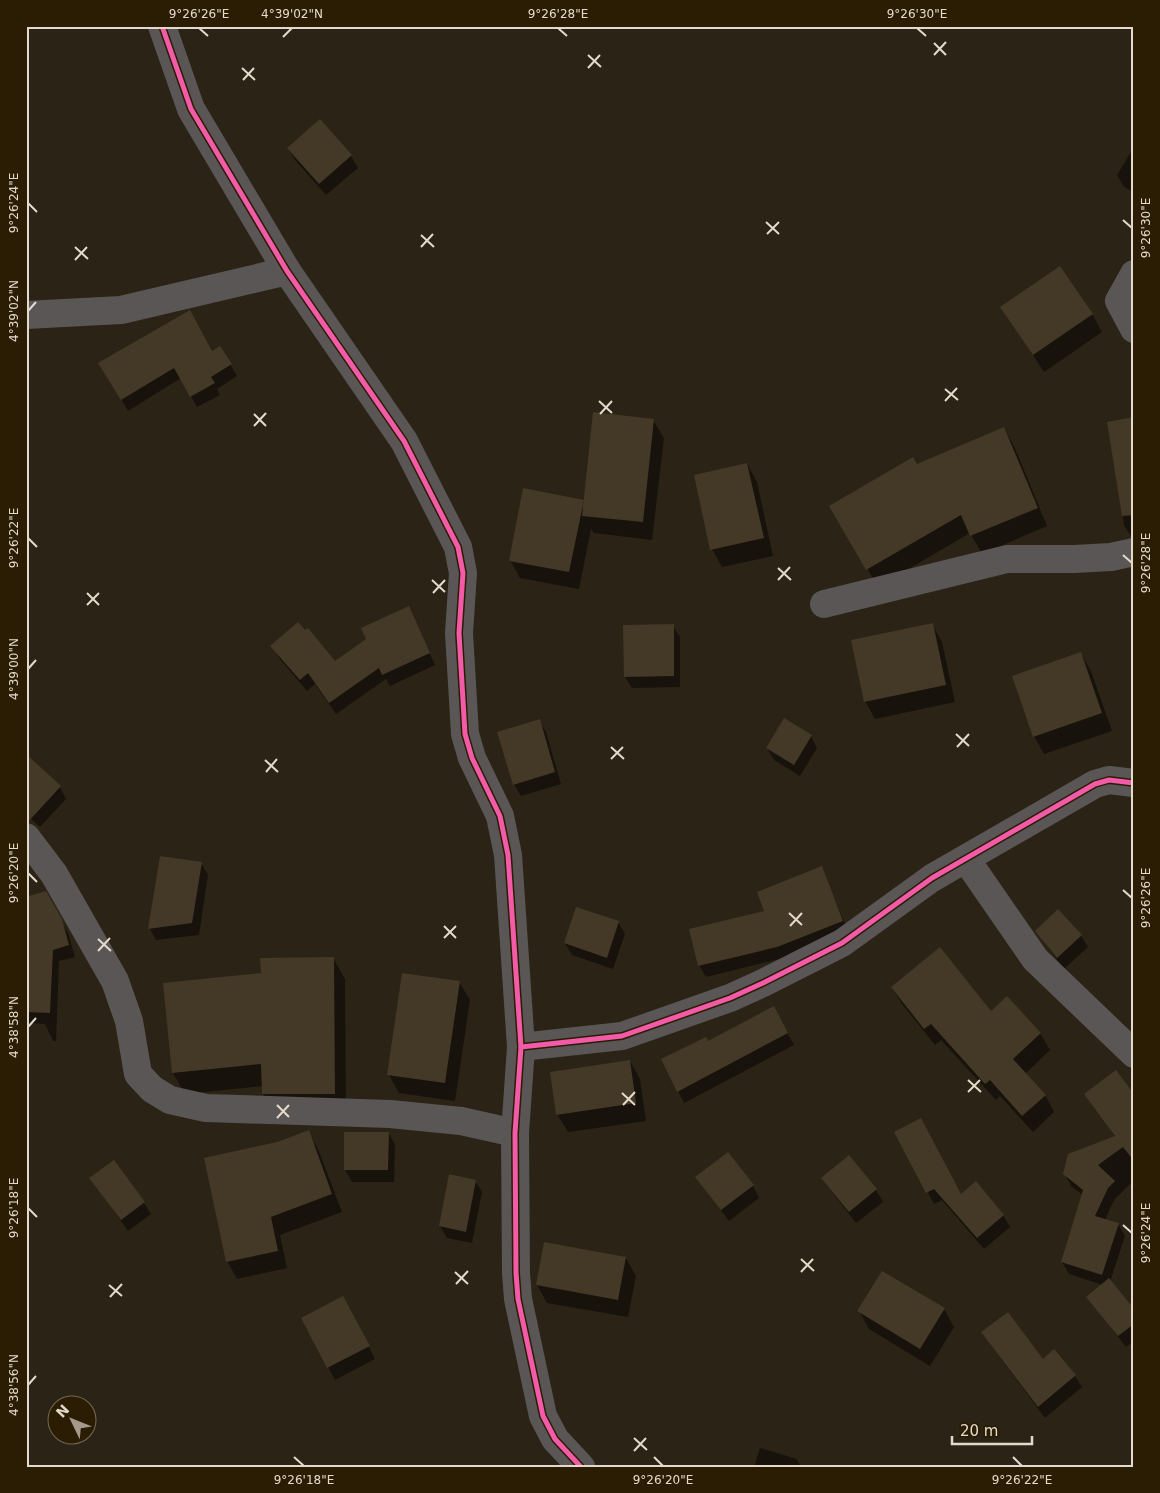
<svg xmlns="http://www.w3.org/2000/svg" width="1160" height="1493" font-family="'DejaVu Sans',sans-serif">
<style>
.shadow{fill:#0007}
.building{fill:#433926}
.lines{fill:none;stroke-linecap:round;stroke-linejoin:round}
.minor{stroke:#5b5656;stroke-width:28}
.cycleway-casing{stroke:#2a1d03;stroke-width:8}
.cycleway{stroke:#f35aa7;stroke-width:5}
.ticks{fill:none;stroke:#e3dacb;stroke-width:2}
.neatline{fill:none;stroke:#e3dacb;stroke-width:2}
.ticks-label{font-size:12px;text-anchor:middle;fill:#e3dacb}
</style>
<rect width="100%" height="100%" fill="#2b2315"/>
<g class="shadow">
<polygon points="1134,147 1134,192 1124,187 1117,175"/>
<polygon points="288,148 351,156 358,168 326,195 295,160"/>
<polygon points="1002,307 1092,314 1102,332 1044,372"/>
<polygon points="220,347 237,376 217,389 220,395 197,407 181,378 128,411 100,363 212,352"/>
<polygon points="1134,418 1134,541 1124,525 1108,423"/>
<polygon points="653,420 664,438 652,540 594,533 591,529 579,589 520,578 510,560 585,501"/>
<polygon points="1004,429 1014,446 1047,526 982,554 970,533 878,587 831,506 916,466"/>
<polygon points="747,464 757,482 773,556 722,567 712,549"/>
<polygon points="409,608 435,665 390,686 386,679 336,714 315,684 307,691 279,658 272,646 335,662"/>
<polygon points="932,624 942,642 955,702 875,719 865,701"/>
<polygon points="673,626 680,637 680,687 632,688 625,677"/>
<polygon points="1081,654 1091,671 1112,731 1044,754 1034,736"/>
<polygon points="539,721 546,732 561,784 521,796 514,784"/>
<polygon points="811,736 817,748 800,776 774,760 767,748"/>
<polygon points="60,787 66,799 40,827 26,814"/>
<polygon points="201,863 208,875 199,935 156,940 150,929"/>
<polygon points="821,868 849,933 784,958 706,977 699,965"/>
<polygon points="45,893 68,933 75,957 59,961 56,1041 53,1041 45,1024 26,1023 26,977"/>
<polygon points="618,922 625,934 613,969 572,955 565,943"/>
<polygon points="1036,931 1081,936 1088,947 1064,969"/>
<polygon points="333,958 345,979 346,1115 275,1115 263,1094 263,1086 185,1094 173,1073 262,974"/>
<polygon points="459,982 470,1000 455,1101 399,1093 389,1075"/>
<polygon points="892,987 991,1013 1040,1033 1050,1050 1025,1074 1045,1095 1054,1112 1033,1132 1000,1096 996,1100 941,1040 935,1045 902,1004"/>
<polygon points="780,1020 794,1045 684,1103 678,1091"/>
<polygon points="630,1061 640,1079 646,1121 568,1132 557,1114"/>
<polygon points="1086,1094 1134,1096 1134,1184 1132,1182 1114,1200 1105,1220 1118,1224 1125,1236 1110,1282 1134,1311 1134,1341 1126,1347 1088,1297 1103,1285 1069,1274 1062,1262 1083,1195 1071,1186 1065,1174 1116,1138"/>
<polygon points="308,1132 318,1149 342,1212 280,1235 287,1268 237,1279 227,1261 277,1143"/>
<polygon points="346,1133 389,1133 395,1145 394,1182 352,1182 345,1170"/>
<polygon points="896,1133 961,1196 1003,1215 1010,1227 984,1249 942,1200 934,1204"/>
<polygon points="697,1177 753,1186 759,1198 729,1221"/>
<polygon points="91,1178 144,1203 151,1214 128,1231"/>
<polygon points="822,1179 876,1190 883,1202 856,1223"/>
<polygon points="475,1181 482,1192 472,1243 447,1238 440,1226"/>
<polygon points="545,1244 626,1258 636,1276 628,1317 547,1303 537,1285"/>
<polygon points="350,1309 375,1359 335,1380 303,1319"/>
<polygon points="944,1309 954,1327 930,1366 869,1329 859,1311"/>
<polygon points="982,1333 1075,1376 1082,1387 1045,1418"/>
<polygon points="760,1448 797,1459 801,1467 754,1467"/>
</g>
<g class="building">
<polygon points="320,119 352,155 319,184 287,148"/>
<polygon points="1060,266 1093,314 1033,355 1000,307"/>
<polygon points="190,310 212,351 220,346 232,364 211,377 215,383 190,397 174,368 121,400 98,363"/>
<polygon points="593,412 654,419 643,522 582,516"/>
<polygon points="1134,417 1134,515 1122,516 1107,422"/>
<polygon points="1004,427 1038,508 970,536 961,515 866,570 829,506 913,457 917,464"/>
<polygon points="747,463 764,538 710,550 694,475"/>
<polygon points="523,488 584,500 569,572 509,561"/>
<polygon points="409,606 430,653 382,675 379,668 329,703 308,673 300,680 270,646 298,622 305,630 308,628 335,661 366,639 361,628"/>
<polygon points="933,623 946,685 864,702 851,640"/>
<polygon points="674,624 674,676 624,677 623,625"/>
<polygon points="1081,652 1102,713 1033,737 1012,676"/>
<polygon points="784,718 812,735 794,765 766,748"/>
<polygon points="540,719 555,772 513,785 497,732"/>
<polygon points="26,754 61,786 28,822 26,822"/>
<polygon points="160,856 202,862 192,923 148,929"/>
<polygon points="822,866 843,921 777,947 698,966 689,929 764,911 757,892"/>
<polygon points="46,891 62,919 69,945 53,950 50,1013 26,1012 26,897"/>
<polygon points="576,907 619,921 607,958 564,943"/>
<polygon points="1058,909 1082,935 1057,958 1035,931"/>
<polygon points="940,947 991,1011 1007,996 1041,1033 1013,1059 1046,1095 1022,1116 990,1080 985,1084 931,1024 924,1029 891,987"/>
<polygon points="334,957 335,1094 262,1094 261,1064 172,1073 163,983 261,973 260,958"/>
<polygon points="402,973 460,981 445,1083 387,1075"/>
<polygon points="774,1006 788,1033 677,1092 661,1059 706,1037 708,1041"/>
<polygon points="630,1060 636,1103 556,1115 550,1072"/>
<polygon points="1116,1070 1134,1094 1134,1161 1123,1147 1098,1165 1115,1181 1108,1188 1095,1216 1119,1223 1102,1275 1061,1262 1083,1190 1063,1174 1068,1154 1115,1136 1084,1094"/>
<polygon points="921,1118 961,1194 976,1181 1004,1215 977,1238 934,1189 926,1193 894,1132"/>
<polygon points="309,1130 332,1194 271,1217 278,1251 226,1262 204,1158 277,1142"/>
<polygon points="344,1132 389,1132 388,1170 344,1170"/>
<polygon points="728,1152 754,1185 721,1210 695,1177"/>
<polygon points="849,1155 877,1189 849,1212 821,1178"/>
<polygon points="114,1160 145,1202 121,1220 89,1178"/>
<polygon points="449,1174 476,1180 466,1232 439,1226"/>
<polygon points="544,1242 626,1257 618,1300 536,1285"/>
<polygon points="882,1271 945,1308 920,1349 857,1311"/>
<polygon points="1109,1278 1134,1309 1134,1324 1118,1336 1086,1297"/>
<polygon points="343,1296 370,1346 327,1368 301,1318"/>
<polygon points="1008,1312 1043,1359 1054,1349 1076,1375 1038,1407 981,1332"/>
</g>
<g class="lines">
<g class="minor">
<polyline points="162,26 191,109 287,271 404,441 458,547 463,573 459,633 465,734 472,758 500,816 508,855 521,1047 515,1133 516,1273 518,1299 543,1416 555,1439 581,1467"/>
<polyline points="1134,274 1119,301 1134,329"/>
<polyline points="26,315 121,310 287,271"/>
<polyline points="824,604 1007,559 1074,559 1111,557 1134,552"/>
<polyline points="26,837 54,874 115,981 129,1021 138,1074 152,1089 170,1100 206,1108 390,1114 461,1121 515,1133"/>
<polyline points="966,859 1035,959 1134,1054"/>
<polyline points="521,1047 622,1036 730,998 763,983 842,943 932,878 1095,784 1109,780 1134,783"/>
</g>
<g class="cycleway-casing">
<g id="cycleway">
<polyline points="162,26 191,109 287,271 404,441 458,547 463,573 459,633 465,734 472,758 500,816 508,855 521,1047 515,1133 516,1273 518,1299 543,1416 555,1439 581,1467"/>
<polyline points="521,1047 622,1036 730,998 763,983 842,943 932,878 1095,784 1109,780 1134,783"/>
</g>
</g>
<use href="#cycleway" class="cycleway"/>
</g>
<path class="ticks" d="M 199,28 L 208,36M 558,28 L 567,36M 917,28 L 926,36M 283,37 L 292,28M 934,43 L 946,55M 588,55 L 601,67M 934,55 L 946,42M 242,68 L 255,80M 588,68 L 600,55M 243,80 L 254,68M 28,203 L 37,212M 1123,220 L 1132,228M 766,222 L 779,234M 767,234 L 779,222M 421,235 L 434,247M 75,247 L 88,259M 421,247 L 433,234M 75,260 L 87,247M 28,311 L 36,302M 945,389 L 958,400M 599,401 L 612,413M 945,401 L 957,388M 254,414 L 266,426M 600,414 L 612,401M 254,426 L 266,413M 28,538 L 37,547M 1123,555 L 1132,563M 778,568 L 791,580M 432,580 L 445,592M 778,580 L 790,567M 87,593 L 99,605M 433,593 L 445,580M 87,605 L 99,593M 28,669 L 36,660M 956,734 L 969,746M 611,747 L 624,759M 957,747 L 969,734M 611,759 L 623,747M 265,760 L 278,772M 266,772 L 277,759M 28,873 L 37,882M 1123,890 L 1132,898M 789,913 L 802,925M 444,926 L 456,938M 790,926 L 802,913M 444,938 L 456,926M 98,939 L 111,951M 98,951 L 110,938M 28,1027 L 36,1018M 968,1080 L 981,1092M 968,1092 L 980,1080M 622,1093 L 635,1105M 277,1105 L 289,1117M 623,1105 L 635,1092M 277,1118 L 289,1105M 28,1208 L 37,1217M 1123,1225 L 1132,1233M 801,1259 L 814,1271M 455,1272 L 468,1284M 801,1272 L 813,1259M 456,1284 L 468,1271M 109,1285 L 122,1296M 110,1297 L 122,1284M 28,1385 L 36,1376M 634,1438 L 647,1450M 634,1451 L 646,1438M 294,1457 L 304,1466M 654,1457 L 663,1466M 1013,1457 L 1022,1466"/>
<rect width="1160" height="1493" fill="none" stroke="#2a1d03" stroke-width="55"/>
<g transform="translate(72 1420) rotate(313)"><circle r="24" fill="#2a1d03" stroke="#746953"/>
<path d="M0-4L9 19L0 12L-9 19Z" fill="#a39a8b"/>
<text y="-8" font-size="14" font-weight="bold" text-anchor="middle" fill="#e3dacb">N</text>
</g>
<path d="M952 1436v8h80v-8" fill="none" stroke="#e3dacb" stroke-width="2.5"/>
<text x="960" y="1436" font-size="15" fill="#e3dacb" stroke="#2a1d03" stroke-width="4" paint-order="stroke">20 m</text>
<rect x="28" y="28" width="1104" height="1438" class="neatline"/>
<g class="ticks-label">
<text x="199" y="18">9°26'26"E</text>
<text x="292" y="18">4°39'02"N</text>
<text x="558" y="18">9°26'28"E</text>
<text x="917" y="18">9°26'30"E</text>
<text transform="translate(14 203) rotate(-90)" y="4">9°26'24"E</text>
<text transform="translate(1146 228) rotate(-90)" y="4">9°26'30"E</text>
<text transform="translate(14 311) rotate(-90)" y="4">4°39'02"N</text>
<text transform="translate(14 538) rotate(-90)" y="4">9°26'22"E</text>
<text transform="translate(1146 563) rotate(-90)" y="4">9°26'28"E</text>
<text transform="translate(14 669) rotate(-90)" y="4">4°39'00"N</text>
<text transform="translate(14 873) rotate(-90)" y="4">9°26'20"E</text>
<text transform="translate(1146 898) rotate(-90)" y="4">9°26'26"E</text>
<text transform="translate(14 1027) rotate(-90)" y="4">4°38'58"N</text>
<text transform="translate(14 1208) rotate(-90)" y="4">9°26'18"E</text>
<text transform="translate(1146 1233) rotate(-90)" y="4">9°26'24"E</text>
<text transform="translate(14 1385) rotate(-90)" y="4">4°38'56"N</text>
<text x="304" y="1484">9°26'18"E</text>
<text x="663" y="1484">9°26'20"E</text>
<text x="1022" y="1484">9°26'22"E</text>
</g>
</svg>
